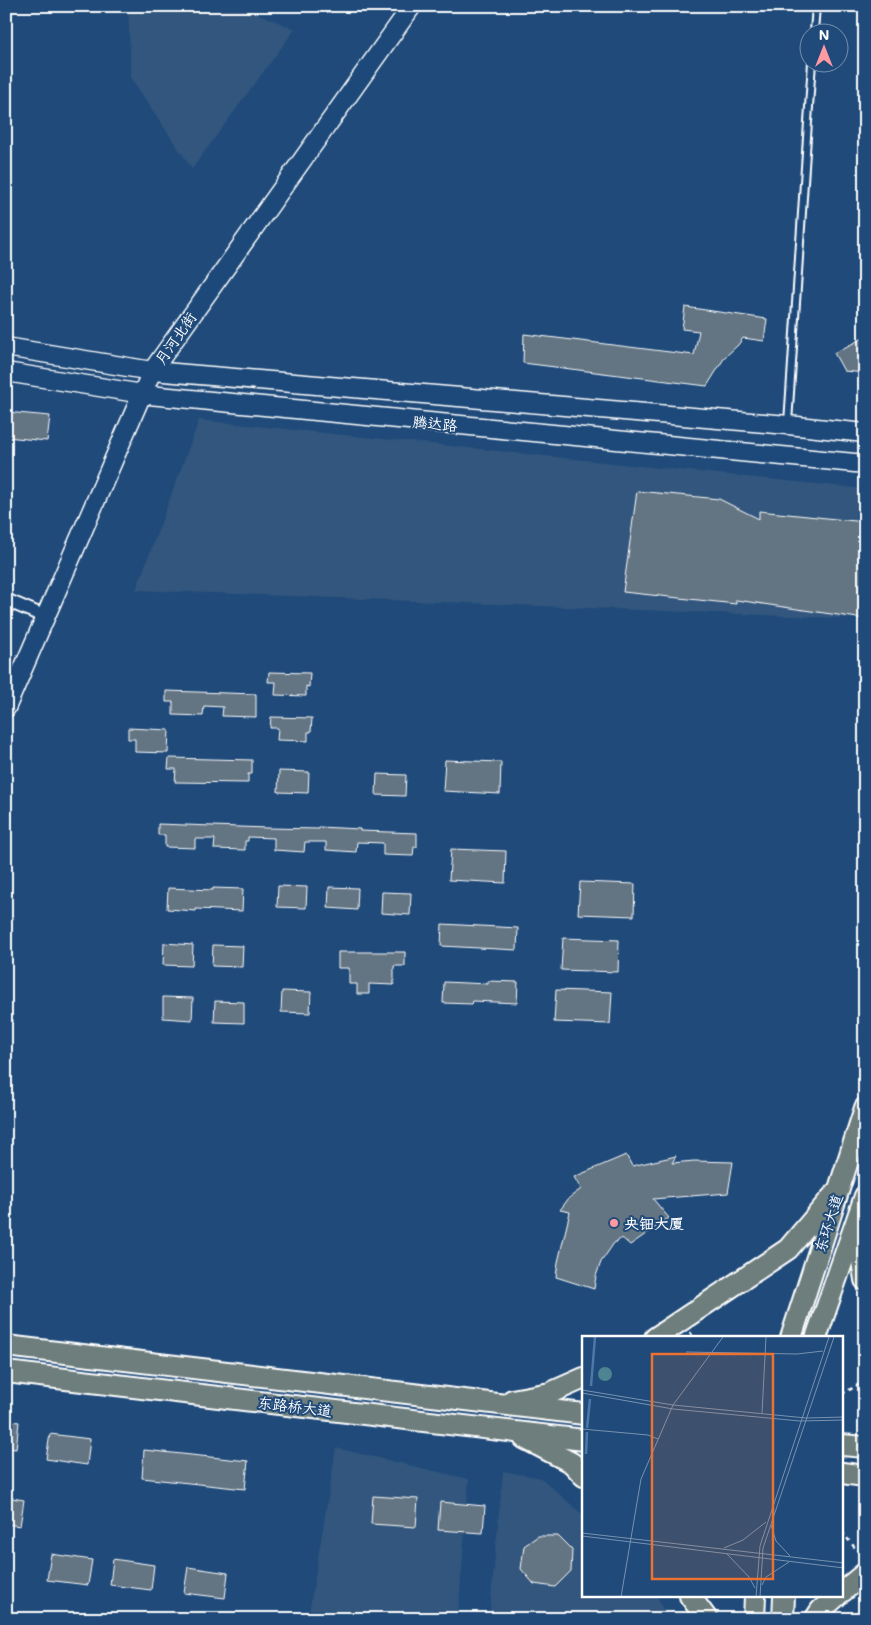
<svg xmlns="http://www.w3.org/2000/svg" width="871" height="1625" font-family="Mali,'LXGW WenKai TC',sans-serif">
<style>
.built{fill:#33577d}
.building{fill:#637483;stroke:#fff}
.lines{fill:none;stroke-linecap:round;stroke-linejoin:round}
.lane-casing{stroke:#fff;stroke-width:10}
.street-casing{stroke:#fff;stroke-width:16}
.secondary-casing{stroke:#fff;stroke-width:21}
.primary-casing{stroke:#fff;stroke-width:24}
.path{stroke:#fff;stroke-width:2.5;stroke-dasharray:4 4;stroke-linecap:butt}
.lane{stroke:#1f4a7a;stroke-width:6}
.street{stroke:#1f4a7a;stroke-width:12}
.secondary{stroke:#1f4a7a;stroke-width:18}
.primary{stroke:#6d7e7c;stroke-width:20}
.poi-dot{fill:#ff9aa2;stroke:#1f4a7a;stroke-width:2}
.labels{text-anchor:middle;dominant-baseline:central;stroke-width:4;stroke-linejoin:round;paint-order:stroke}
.street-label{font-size:15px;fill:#fff;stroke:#1f4a7a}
.poi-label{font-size:15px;font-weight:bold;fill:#fff;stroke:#1f4a7a;text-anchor:start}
.inset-river{fill:none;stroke:#4d79a8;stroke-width:2.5}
.inset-road{fill:none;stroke:#7992af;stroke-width:1}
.view{fill:#eb7230;fill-opacity:0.15;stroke:#eb7230;stroke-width:2.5}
.inset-edge{fill:none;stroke:#fff;stroke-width:2.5}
</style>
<rect width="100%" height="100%" fill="#1f4a7a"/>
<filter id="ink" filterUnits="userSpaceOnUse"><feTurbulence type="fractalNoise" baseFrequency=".02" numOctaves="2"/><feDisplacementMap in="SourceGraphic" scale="10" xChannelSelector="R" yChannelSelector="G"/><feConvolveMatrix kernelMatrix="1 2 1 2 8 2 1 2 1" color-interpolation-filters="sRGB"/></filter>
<g filter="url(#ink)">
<g class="built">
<polygon points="128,6 239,6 295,29 192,169 131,78"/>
<polygon points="199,420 865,489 865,619 136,590"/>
<polygon points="336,1448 469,1479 458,1619 308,1619"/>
<polygon points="503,1471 541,1478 583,1515 584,1596 657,1596 668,1619 489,1619"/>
</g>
<g class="building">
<polygon points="685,307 767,319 764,341 743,338 738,345 725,357 707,386 523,363 524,334 694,355 699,331 682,329"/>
<polygon points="865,337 865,373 844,371 834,353"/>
<polygon points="6,412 50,416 47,441 6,437"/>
<polygon points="637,491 719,499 759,519 759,511 865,522 865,619 736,600 736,604 623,592"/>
<polygon points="269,672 310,673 309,687 306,686 306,696 275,695 276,682 268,682"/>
<polygon points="166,691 256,694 256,717 222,716 223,707 204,706 203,716 173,715 173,702 166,702"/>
<polygon points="271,717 312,718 311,732 308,732 308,741 277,740 278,728 270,728"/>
<polygon points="128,728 169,730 168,753 135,752 135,739 128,739"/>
<polygon points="169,758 252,760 252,774 248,774 248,783 175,782 176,769 168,769"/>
<polygon points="445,760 501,762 500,794 443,791"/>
<polygon points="279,771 309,772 308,793 278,792"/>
<polygon points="377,774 406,775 405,796 376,795"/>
<polygon points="158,824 267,828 319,829 319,827 360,829 360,831 417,833 417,847 414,847 413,856 383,855 383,843 357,842 356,852 326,850 326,842 305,842 304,852 274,850 274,838 248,837 248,841 245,841 245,850 214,849 215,839 195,839 195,848 165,847 165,835 158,835"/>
<polygon points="451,849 506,851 505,883 449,880"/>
<polygon points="580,882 635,884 634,916 578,914"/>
<polygon points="278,886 307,887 306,908 277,907"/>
<polygon points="329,887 358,888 357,910 328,908"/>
<polygon points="168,888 213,890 213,888 243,889 242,911 196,909 196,911 167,909"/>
<polygon points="382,892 411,893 410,915 381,913"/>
<polygon points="442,924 518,928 517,950 441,946"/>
<polygon points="563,938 619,940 618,972 561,970"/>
<polygon points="164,943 193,945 192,966 163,965"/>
<polygon points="213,945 243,946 242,967 212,966"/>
<polygon points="338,952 405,952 405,966 394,966 394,985 369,984 369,994 357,994 357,984 349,984 349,968 338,968"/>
<polygon points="488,981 518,982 517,1003 473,1001 472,1004 443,1003 444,982 488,984"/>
<polygon points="556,990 612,992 610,1024 554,1022"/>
<polygon points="282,991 311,992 310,1013 281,1012"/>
<polygon points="163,997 193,998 192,1020 163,1018"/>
<polygon points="215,1001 244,1002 244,1023 214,1022"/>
<polygon points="626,1155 632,1166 676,1156 672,1163 694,1161 733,1162 728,1193 653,1199 669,1218 630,1245 622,1238 614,1243 601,1262 596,1276 594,1289 556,1277 558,1262 570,1212 560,1210 569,1198 581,1189 574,1177"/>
<polygon points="6,1420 19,1422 16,1449 6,1448"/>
<polygon points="50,1434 90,1439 87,1465 46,1459"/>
<polygon points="144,1450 248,1461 245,1489 142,1478"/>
<polygon points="373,1496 418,1499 416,1527 371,1524"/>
<polygon points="6,1497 24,1500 20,1526 6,1524"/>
<polygon points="440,1502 485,1506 483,1533 438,1530"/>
<polygon points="538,1536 558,1536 572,1550 571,1571 555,1587 534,1584 521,1569 524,1546"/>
<polygon points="51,1554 92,1560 88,1585 47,1580"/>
<polygon points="113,1559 154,1565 151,1590 110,1585"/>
<polygon points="188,1567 228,1573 225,1598 184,1593"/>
</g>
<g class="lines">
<g class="lane-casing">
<g id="lane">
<polyline points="814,32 816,6"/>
<polyline points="788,423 812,62"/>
</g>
</g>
<g class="street-casing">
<polyline id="street" points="6,600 46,617"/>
</g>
<g class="secondary-casing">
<g id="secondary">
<polyline points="6,347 152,371 788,425 865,433"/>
<polyline points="6,372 149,395 865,464"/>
<polyline points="6,708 152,371 412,6"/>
</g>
</g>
<g class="primary-casing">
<g id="primary">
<polyline points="859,1225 860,1248 865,1280"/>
<polyline points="655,1338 788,1249 833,1196"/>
<polyline points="791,1338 865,1108"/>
<polyline points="816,1338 865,1196"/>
<polyline points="6,1346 584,1414"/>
<polyline points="6,1372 584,1440"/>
<polyline points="512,1400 550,1393 584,1378"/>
<polyline points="524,1438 572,1463 584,1476"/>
<polyline points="842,1445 865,1447"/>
<polyline points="842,1473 865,1476"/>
<polyline points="842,1592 865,1573"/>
<polyline points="690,1596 707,1619"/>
<polyline points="754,1619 755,1596"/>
<polyline points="783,1619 784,1596"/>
<polyline points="815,1619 821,1610 837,1596"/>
</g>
</g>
<g class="path">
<polyline points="690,1332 694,1338"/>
<polyline points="842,1394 865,1381"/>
<polyline points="842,1532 860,1554"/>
</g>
<use href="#lane" class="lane"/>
<use href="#street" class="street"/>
<use href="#secondary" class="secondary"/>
<use href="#primary" class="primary"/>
</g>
</g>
<circle class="poi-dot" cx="614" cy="1223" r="5"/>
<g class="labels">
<g class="street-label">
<text transform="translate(175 338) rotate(-55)">月河北街</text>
<text transform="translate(435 423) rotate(5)">腾达路</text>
<text transform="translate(828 1223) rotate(-72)">东环大道</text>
<text transform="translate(295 1406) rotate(7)">东路桥大道</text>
</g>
<g class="poi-label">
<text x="624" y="1223">央钿大厦</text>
</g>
</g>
<g transform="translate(582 1336)">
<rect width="261" height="261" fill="#1f4a7a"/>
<path d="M16 38a7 7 0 1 1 14 0a7 7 0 1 1-14 0Z" fill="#4e8391"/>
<path class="inset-river" d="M 9,50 L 13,1M 5,92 L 8,63M 4,118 L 5,96"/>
<path class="inset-road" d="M 104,16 L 215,18 L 241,15M 0,54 L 91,69 L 224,82 L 262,81M 0,57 L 91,73 L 218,85 L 262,84M 180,77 L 184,1M 0,93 L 66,99 L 76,103M 189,189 L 194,205 L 208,220M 0,197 L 262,227M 0,200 L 262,232M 142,212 L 161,204 L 184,186M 145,218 L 167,241 L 173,252M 180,249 L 184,241 L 207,226M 39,261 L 59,143 L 91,69 L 141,1M 174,261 L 178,210 L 247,1M 178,261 L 181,212 L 252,1"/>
<path class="view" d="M 70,18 L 191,18 L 191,243 L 70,243 Z"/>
<rect width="261" height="261" class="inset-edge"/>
</g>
<rect width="871" height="1625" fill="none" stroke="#1f4a7a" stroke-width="25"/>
<rect x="12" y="12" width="846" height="1600" fill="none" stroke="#fff" stroke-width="2" filter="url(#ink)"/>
<g transform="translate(824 48)"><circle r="24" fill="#1f4a7a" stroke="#7992af"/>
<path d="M0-4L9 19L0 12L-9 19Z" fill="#ff9aa2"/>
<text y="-8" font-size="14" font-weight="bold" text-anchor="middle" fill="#ffffff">N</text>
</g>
</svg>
